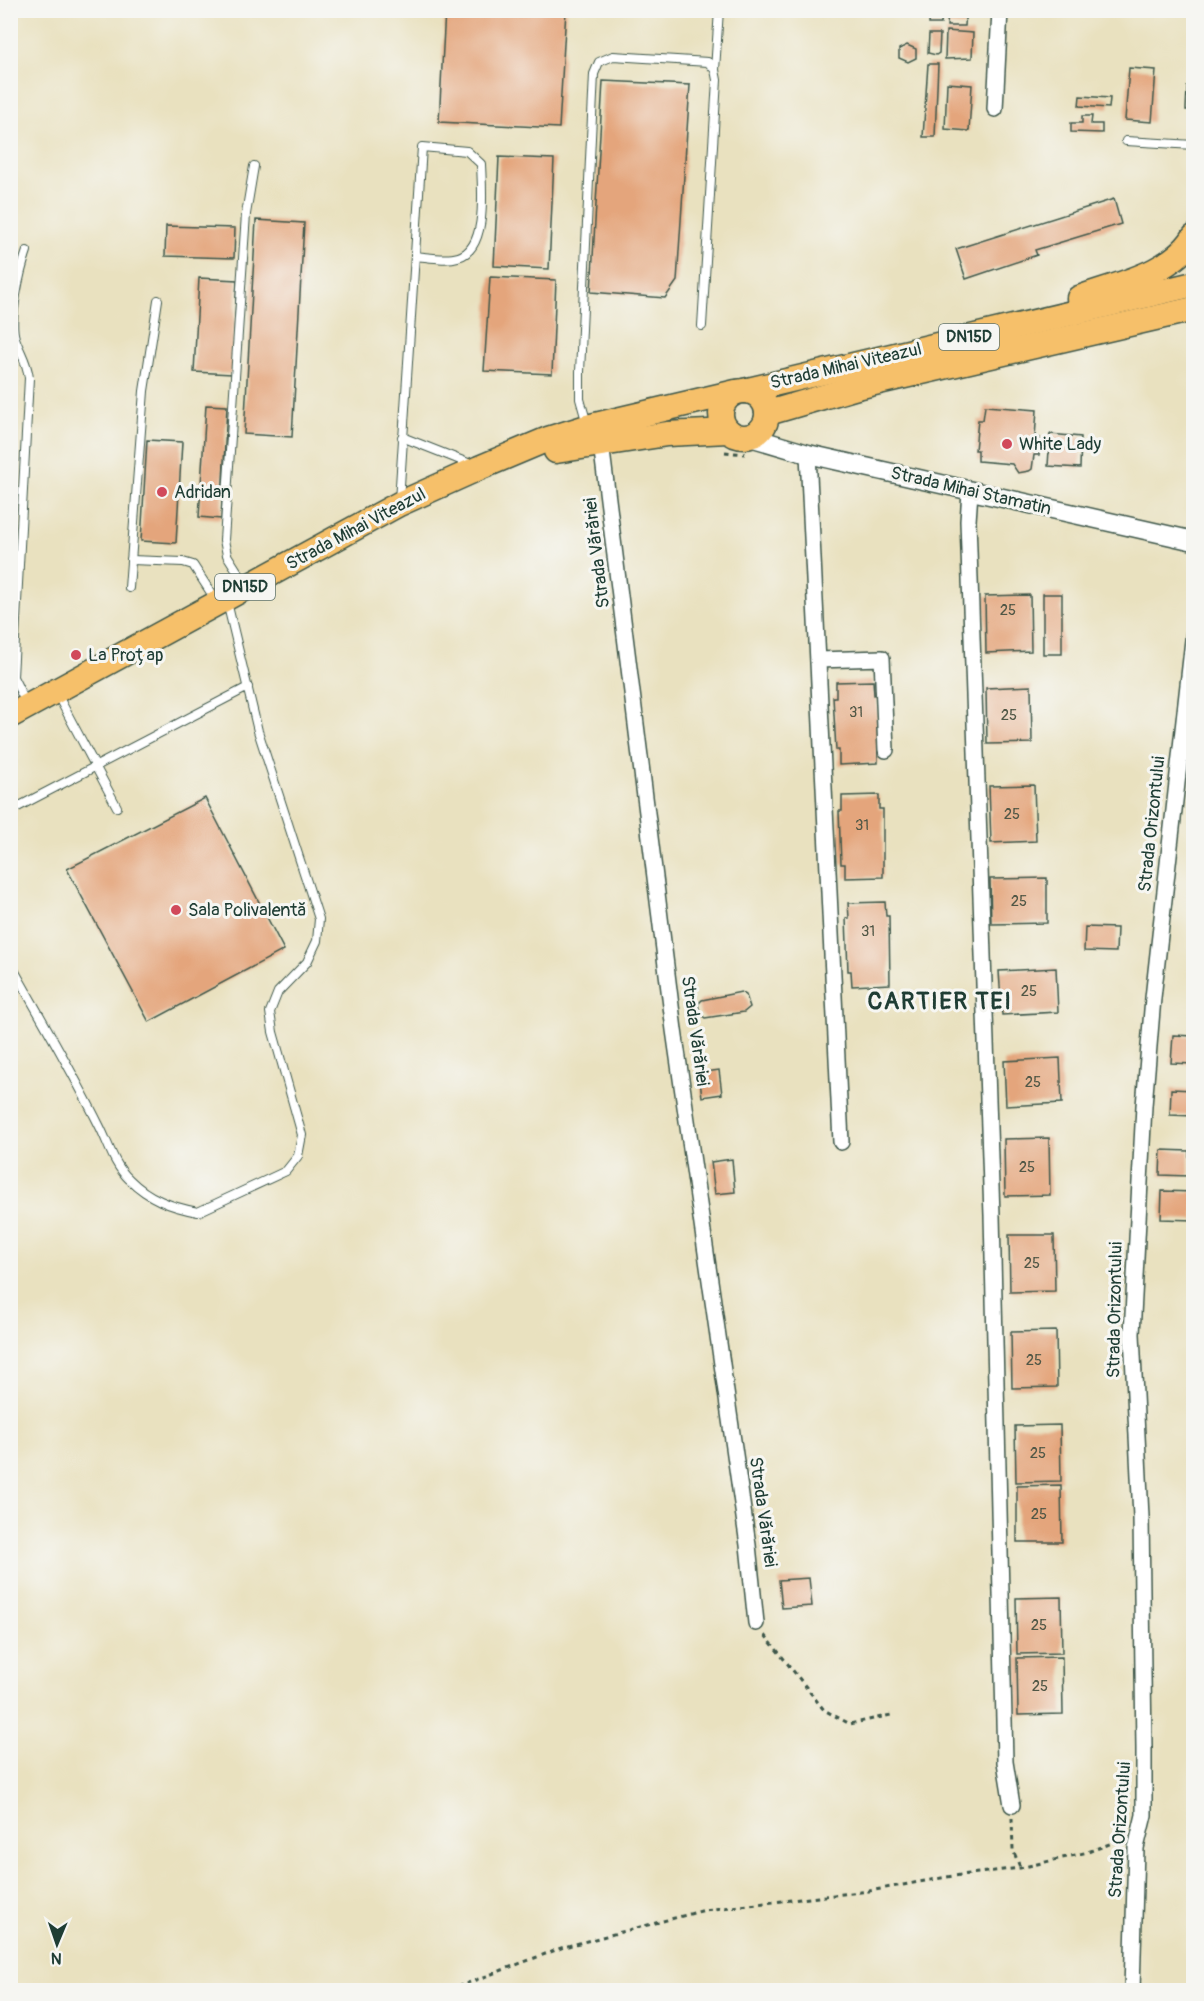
<svg xmlns="http://www.w3.org/2000/svg" width="1204" height="2001" font-family="Pangolin,sans-serif">
<style>
.building{fill:#e4a57b}
.lines{fill:none;stroke-linecap:round;stroke-linejoin:round}
.service-casing{stroke:#3d5649;stroke-width:10}
.minor-casing{stroke:#3d5649;stroke-width:18}
.tertiary-casing{stroke:#3d5649;stroke-width:21}
.primary-casing{stroke:#3d5649;stroke-width:27}
.path{stroke:#3d5649;stroke-width:3;stroke-dasharray:4.5 4.5;stroke-linecap:butt}
.service{stroke:#fff;stroke-width:8}
.minor{stroke:#fff;stroke-width:15}
.tertiary{stroke:#fff;stroke-width:18}
.primary{stroke:#f6c06b;stroke-width:24}
.poi-dot{fill:#d1495b;stroke:#f6f6f2;stroke-width:2}
.labels{text-anchor:middle;dominant-baseline:central;stroke-width:6;stroke-linejoin:round;paint-order:stroke}
.number-label{font-size:15px;fill:#505746}
.shield{fill:#f6f6f2;stroke:#60746d;stroke-width:1.5}
.shield-label{font-size:16px;font-weight:bold;fill:#1f3d34}
.street-label{font-size:18px;fill:#1f3d34;stroke:#f6f6f2}
.poi-label{font-size:18px;fill:#1f3d34;stroke:#f6f6f2;text-anchor:start}
.district-label{font-size:24px;font-weight:bold;letter-spacing:1.5px;fill:#1f3d34;stroke:#f6f6f2}
</style>
<rect width="100%" height="100%" fill="#f6f6f2"/>
<filter id="ink" filterUnits="userSpaceOnUse"><feTurbulence type="fractalNoise" baseFrequency=".0167" numOctaves="2"/><feDisplacementMap in="SourceGraphic" scale="12" xChannelSelector="R" yChannelSelector="G"/><feConvolveMatrix kernelMatrix="1 2 1 2 8 2 1 2 1" color-interpolation-filters="sRGB"/></filter>
<filter id="wash" filterUnits="userSpaceOnUse"><feTurbulence type="fractalNoise" baseFrequency=".008" numOctaves="4" result="noise"/><feDisplacementMap in="SourceGraphic" scale="24" xChannelSelector="R" yChannelSelector="G"/><feGaussianBlur stdDeviation="1.35" result="paint"/><feColorMatrix in="noise" values="0 0 0 0 0 0 0 0 0 0 0 0 0 0 0 0 0 1.4 0 .05"/><feComposite in="paint" operator="in"/></filter>
<g filter="url(#wash)">
<rect width="100%" height="100%" fill="#e9e1bf"/>
<g id="blocks">
<g class="building">
<polygon points="445,10 566,10 559,128 439,122"/>
<polygon points="930,10 942,10 941,24 929,24"/>
<polygon points="948,10 966,10 965,26 947,26"/>
<polygon points="946,31 973,33 972,58 945,59"/>
<polygon points="929,34 940,34 939,53 936,55 928,53"/>
<polygon points="907,45 916,49 916,58 908,62 899,58 899,49"/>
<polygon points="928,64 938,64 935,137 923,137"/>
<polygon points="1129,68 1156,70 1152,122 1125,120"/>
<polygon points="603,81 690,85 677,281 665,298 591,292"/>
<polygon points="947,83 972,85 969,131 945,129"/>
<polygon points="1187,87 1194,88 1194,110 1186,110"/>
<polygon points="1080,96 1110,98 1109,108 1079,106"/>
<polygon points="1082,116 1092,116 1091,124 1102,124 1102,133 1071,132 1071,123 1082,123"/>
<polygon points="499,157 554,159 549,269 494,266"/>
<polygon points="1114,199 1121,224 1035,250 1037,255 966,279 956,249"/>
<polygon points="256,220 304,223 292,437 244,434"/>
<polygon points="166,226 235,228 234,258 165,256"/>
<polygon points="490,277 556,280 552,374 484,371"/>
<polygon points="199,278 237,280 232,374 194,372"/>
<polygon points="206,405 227,406 221,519 199,517"/>
<polygon points="985,406 1037,410 1035,437 1040,438 1039,455 1034,455 1032,469 1029,471 1018,473 1012,464 978,461 978,450 975,450 978,420 983,420"/>
<polygon points="1050,434 1081,437 1080,468 1048,466"/>
<polygon points="147,440 182,442 176,543 141,541"/>
<rect x="1043" y="594" width="19" height="60"/>
<polygon points="1030,595 1031,651 986,653 985,596"/>
<polygon points="873,681 874,695 877,695 878,763 839,765 839,750 836,750 833,697 836,697 836,682"/>
<polygon points="1031,686 1032,743 987,744 986,688"/>
<polygon points="1034,785 1036,841 991,843 989,786"/>
<polygon points="879,795 879,809 883,809 883,877 845,878 845,864 841,864 839,811 842,811 842,796"/>
<polygon points="205,798 284,950 149,1022 67,869"/>
<polygon points="1047,878 1047,923 991,924 990,879"/>
<polygon points="885,902 886,916 889,916 890,984 852,986 851,971 848,971 846,918 849,918 848,903"/>
<polygon points="1085,927 1117,928 1116,952 1084,951"/>
<polygon points="1056,968 1058,1012 1002,1015 999,971"/>
<polygon points="741,992 746,995 750,1007 744,1012 705,1018 700,1014 698,1004 702,1000"/>
<polygon points="1173,1035 1194,1036 1194,1064 1171,1063"/>
<polygon points="1060,1058 1062,1103 1006,1106 1004,1061"/>
<polygon points="719,1070 722,1094 702,1097 699,1073"/>
<polygon points="1171,1089 1194,1090 1194,1116 1170,1115"/>
<polygon points="1049,1138 1050,1195 1005,1196 1004,1139"/>
<polygon points="1161,1150 1189,1151 1189,1176 1160,1175"/>
<polygon points="732,1159 735,1192 715,1194 711,1162"/>
<polygon points="1162,1191 1194,1192 1194,1220 1161,1219"/>
<polygon points="1009,1235 1054,1235 1055,1291 1010,1292"/>
<polygon points="1056,1331 1057,1387 1012,1388 1011,1332"/>
<polygon points="1060,1425 1061,1481 1016,1482 1015,1426"/>
<polygon points="1061,1485 1062,1542 1017,1542 1017,1486"/>
<polygon points="809,1578 812,1606 782,1608 779,1580"/>
<polygon points="1061,1597 1062,1653 1017,1654 1016,1598"/>
<polygon points="1062,1657 1063,1714 1018,1715 1017,1658"/>
</g>
</g>
</g>
<g filter="url(#ink)">
<use href="#blocks" fill-opacity="0" stroke="#3d5649" stroke-width="1.5"/>
<g class="lines">
<g class="service-casing">
<g id="service">
<polyline points="715,70 719,10"/>
<polyline points="1126,141 1194,145"/>
<polyline points="587,424 580,399 580,372 594,74 599,62 613,56 708,62 715,70 717,80 702,326"/>
<polyline points="402,437 473,465"/>
<path d="M 399,501 L 422,147 L 467,151 L 481,164 C 482,190 488,249 458,257 C 446,261 428,257 415,256"/>
<polyline points="131,560 183,562 193,565 215,599"/>
<polyline points="246,585 227,555 224,540 246,214 254,166"/>
<polyline points="129,588 144,391 158,300"/>
<polyline points="57,694 117,807"/>
<path d="M 26,703 L 13,677 L 29,378 C 27,361 20,353 15,338 C 9,318 20,271 27,251"/>
<polyline points="10,811 248,687"/>
<path d="M 10,956 L 14,970 C 43,1022 74,1074 100,1127 C 109,1145 114,1165 129,1179 C 149,1199 171,1207 198,1212 L 286,1171 L 298,1156 L 302,1135 L 273,1032 L 270,1012 L 278,992 L 307,962 L 317,941 L 319,919 L 258,731 L 227,602"/>
</g>
</g>
<g class="minor-casing">
<g id="minor">
<polyline points="995,109 1000,10"/>
<polyline points="601,443 674,1030 748,1545 756,1623"/>
<polyline points="808,454 841,1142"/>
<polyline points="970,492 968,521 992,1215 1005,1762 1012,1805"/>
<polyline points="818,660 882,658 886,750"/>
<polyline points="1132,1990 1136,1848 1144,1815 1144,1749 1141,1517 1132,1334 1144,1106 1153,998 1194,631"/>
</g>
</g>
<g class="tertiary-casing">
<polyline id="tertiary" points="750,437 808,454 1194,541"/>
</g>
<g class="primary-casing">
<g id="primary">
<path d="M 1079,298 C 1117,284 1171,274 1194,237"/>
<circle cx="744" cy="414" r="23"/>
<polyline points="744,391 1194,284"/>
<polyline points="768,413 857,387 1194,309"/>
<polyline points="556,451 667,434 728,431"/>
<polyline points="10,716 399,504 479,468 548,439 587,427 736,392"/>
</g>
</g>
<g class="path">
<polyline points="725,452 745,454"/>
<polyline points="765,1635 824,1710 850,1724 891,1715"/>
<polyline points="1012,1818 1013,1850 1020,1867"/>
<polyline points="449,1990 564,1947 705,1910 869,1891 953,1876 1020,1868 1088,1852 1123,1839"/>
</g>
<use href="#service" class="service"/>
<use href="#minor" class="minor"/>
<use href="#tertiary" class="tertiary"/>
<use href="#primary" class="primary"/>
</g>
</g>
<g class="poi-dot">
<circle cx="1007" cy="444" r="6"/>
<circle cx="162" cy="492" r="6"/>
<circle cx="76" cy="655" r="6"/>
<circle cx="176" cy="910" r="6"/>
</g>
<g class="labels">
<g class="number-label">
<text x="1008" y="610">25</text>
<text x="856" y="712">31</text>
<text x="1009" y="715">25</text>
<text x="1012" y="814">25</text>
<text x="862" y="825">31</text>
<text x="1019" y="901">25</text>
<text x="868" y="931">31</text>
<text x="1029" y="991">25</text>
<text x="1033" y="1082">25</text>
<text x="1027" y="1167">25</text>
<text x="1032" y="1263">25</text>
<text x="1034" y="1360">25</text>
<text x="1038" y="1453">25</text>
<text x="1039" y="1514">25</text>
<text x="1039" y="1625">25</text>
<text x="1040" y="1686">25</text>
</g>
<g class="shield">
<rect x="939" y="324" width="60" height="26" rx="4.5"/>
<rect x="215" y="574" width="60" height="26" rx="4.5"/>
</g>
<g class="shield-label">
<text x="969" y="337">DN15D</text>
<text x="245" y="587">DN15D</text>
</g>
<g class="street-label">
<text transform="translate(846 366) rotate(-13)">Strada Mihai Viteazul</text>
<text transform="translate(971 491) rotate(13)">Strada Mihai Stamatin</text>
<text transform="translate(356 529) rotate(-28)">Strada Mihai Viteazul</text>
<text transform="translate(597 553) rotate(-97)">Strada Vărăriei</text>
<text transform="translate(1152 824) rotate(-84)">Strada Orizontului</text>
<text transform="translate(695 1031) rotate(82)">Strada Vărăriei</text>
<text transform="translate(1115 1310) rotate(-89)">Strada Orizontului</text>
<text transform="translate(763 1512) rotate(82)">Strada Vărăriei</text>
<text transform="translate(1120 1830) rotate(-86)">Strada Orizontului</text>
</g>
<g class="poi-label">
<text x="1019" y="444">White Lady</text>
<text x="174" y="492">Adridan</text>
<text x="88" y="655">La Proțap</text>
<text x="188" y="910">Sala Polivalentă</text>
</g>
<g class="district-label">
<text x="940" y="1001">CARTIER TEI</text>
</g>
</g>
<rect width="1204" height="2001" fill="none" stroke="#f6f6f2" stroke-width="36"/>
<g transform="translate(57 1944) rotate(182)" stroke="#f6f6f2" stroke-width="4.5" paint-order="stroke">
<path d="M0-4.5L10 22L0 15L-10 22Z" fill="#1f3d34"/>
<text y="-9" font-size="16" font-weight="bold" text-anchor="middle" fill="#1f3d34">N</text>
</g>
</svg>
